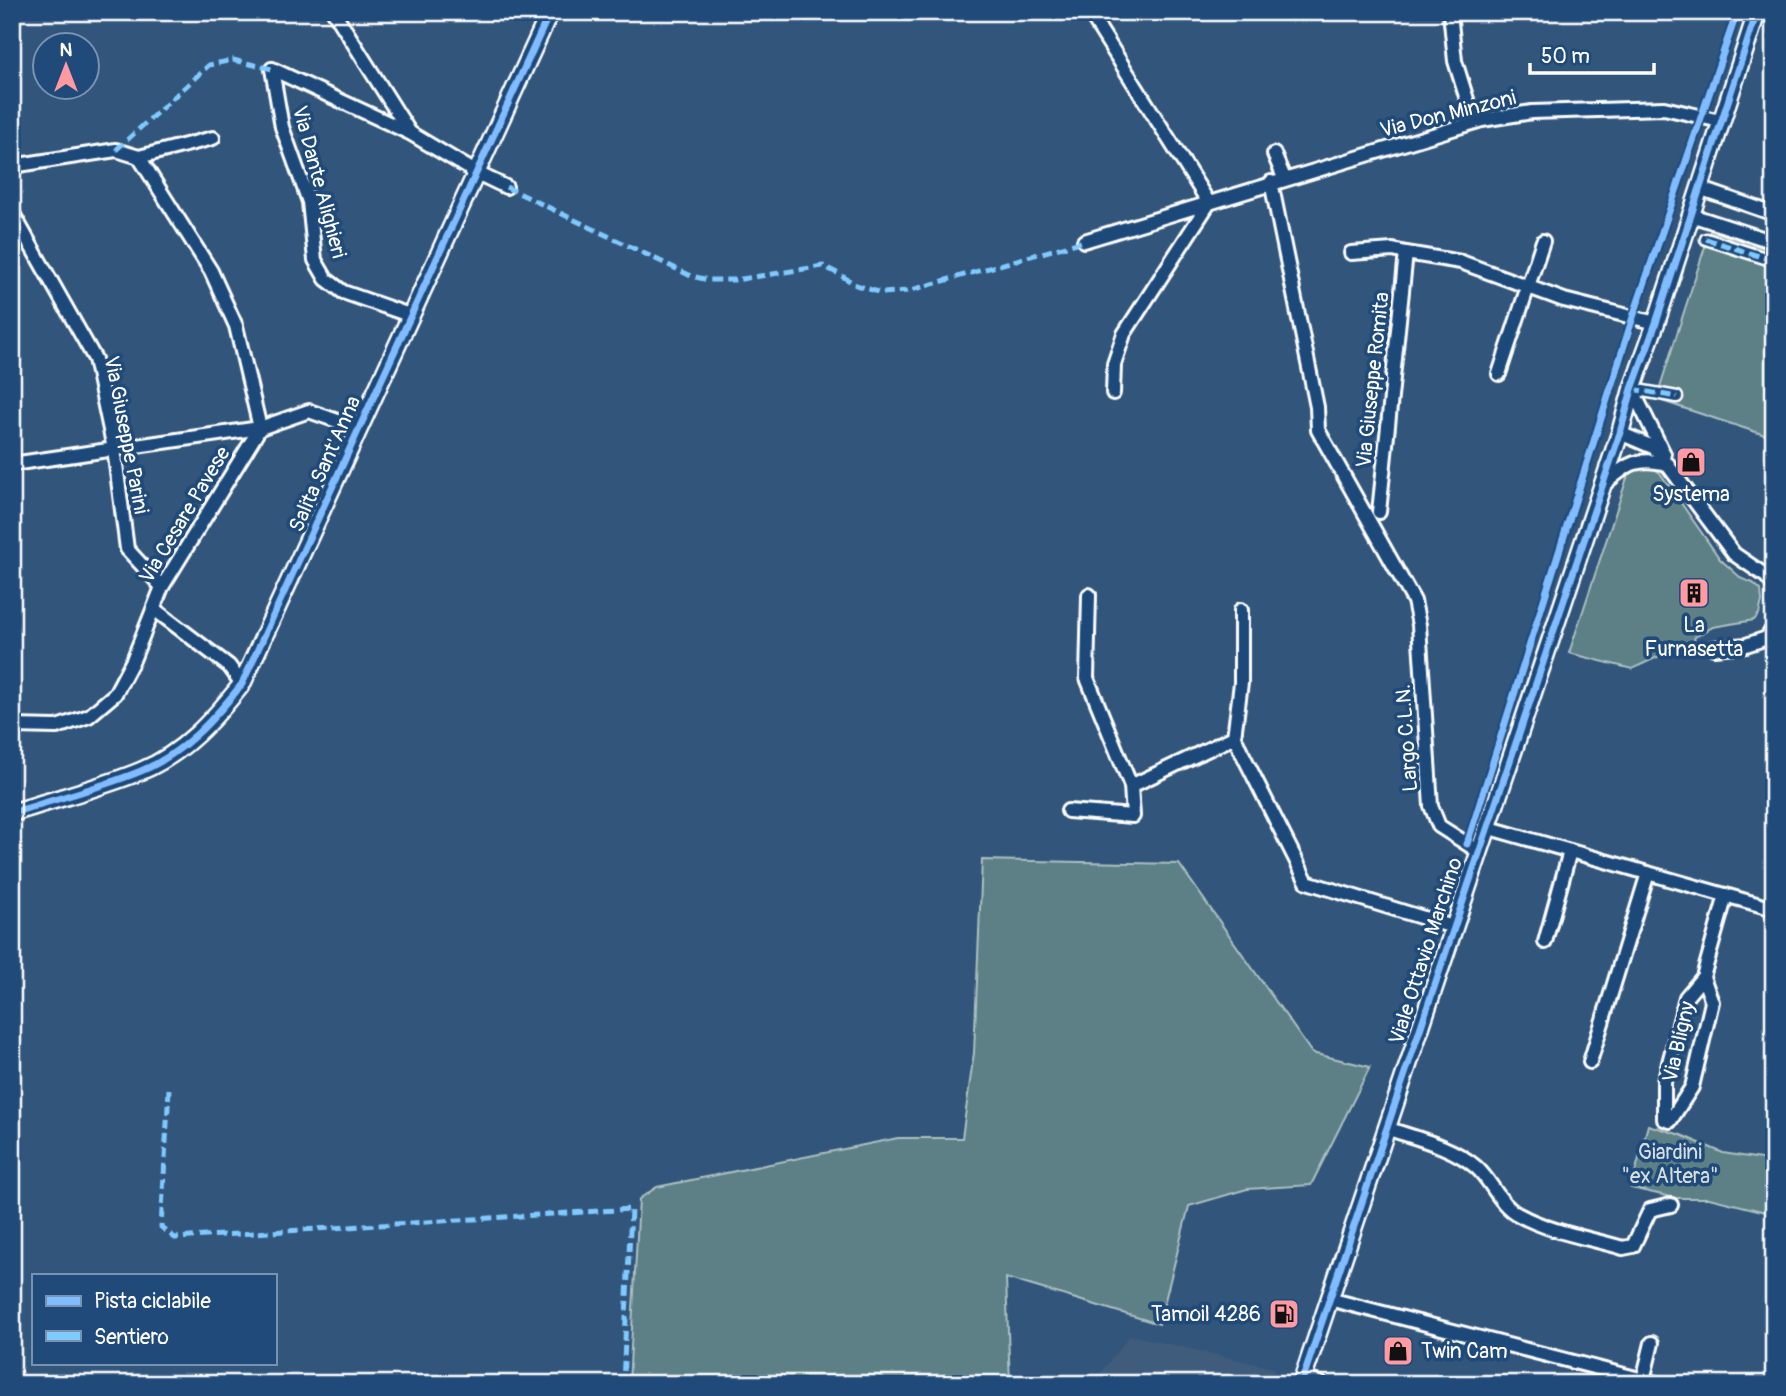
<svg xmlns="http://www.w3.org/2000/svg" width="1786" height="1396" font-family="Pangolin,sans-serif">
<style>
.built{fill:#3f5c7c}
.green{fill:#5b8085;stroke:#adc0c2;stroke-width:2}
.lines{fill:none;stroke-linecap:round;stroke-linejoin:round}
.pedestrian-casing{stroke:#fff;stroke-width:15}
.minor-casing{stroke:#fff;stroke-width:18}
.tertiary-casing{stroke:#fff;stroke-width:21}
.pedestrian{stroke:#1f4a7a;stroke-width:10}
.minor{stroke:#1f4a7a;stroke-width:12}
.tertiary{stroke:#1f4a7a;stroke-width:16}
.quiet{stroke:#80caff;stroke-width:5;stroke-dasharray:10 5;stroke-linecap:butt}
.cycleway-casing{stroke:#1f4a7a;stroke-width:11}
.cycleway{stroke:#80bcff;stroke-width:7}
.labels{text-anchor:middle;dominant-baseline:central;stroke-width:7;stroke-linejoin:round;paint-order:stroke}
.street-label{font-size:21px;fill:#fff;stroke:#1f4a7a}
.poi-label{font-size:21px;fill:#fff;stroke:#1f4a7a}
.park-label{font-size:21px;fill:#d6dfe0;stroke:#1f4a7a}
</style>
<rect width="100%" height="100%" fill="#32557b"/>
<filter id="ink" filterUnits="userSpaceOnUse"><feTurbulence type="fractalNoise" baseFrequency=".0143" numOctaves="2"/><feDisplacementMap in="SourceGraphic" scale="14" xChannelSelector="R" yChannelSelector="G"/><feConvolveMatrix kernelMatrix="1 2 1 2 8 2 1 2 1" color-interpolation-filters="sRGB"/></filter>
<g filter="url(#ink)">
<polygon class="built" points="1130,1335 1274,1368 1270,1384 1092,1384"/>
<g class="green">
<polygon points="1710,231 1774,252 1774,438 1656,399"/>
<polygon points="1639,467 1653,468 1660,473 1720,559 1742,579 1753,583 1761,590 1762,601 1759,614 1754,620 1713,627 1695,637 1692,645 1666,653 1632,669 1569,653 1626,481 1629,473"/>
<polygon points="982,860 1179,864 1312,1053 1370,1067 1311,1185 1247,1189 1189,1206 1159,1324 1006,1278 1010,1384 629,1384 639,1199 657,1187 898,1138 962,1138 974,1053"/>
<polygon points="1648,1125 1681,1135 1723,1153 1774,1161 1774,1214 1709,1198 1676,1198 1631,1188"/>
</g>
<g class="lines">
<g class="pedestrian-casing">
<g id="pedestrian">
<polyline points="1706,239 1774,261"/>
<polyline points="1632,389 1677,397"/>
</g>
</g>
<g class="minor-casing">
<g id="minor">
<polyline points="334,12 410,133"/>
<polyline points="1089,12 1209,203 1124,334 1114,364 1113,393"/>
<polyline points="1450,12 1455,61 1474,122"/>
<polyline points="272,69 282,127 309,202 315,260 326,279 343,292 412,316"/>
<polyline points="272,69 410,133 477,173 506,187"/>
<polyline points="1274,154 1284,178"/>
<polyline points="139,157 213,138"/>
<polyline points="12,166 116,150 139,157 211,271 236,326 260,428 12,464"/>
<polyline points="1271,182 1317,407 1318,430 1414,601 1419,625 1431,806 1439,826 1478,851"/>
<polyline points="1699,188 1774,214"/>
<polyline points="12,212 95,359 114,449 127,549 162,587"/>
<polyline points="1691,215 1774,242"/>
<polyline points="1084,241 1482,120 1532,112 1664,108 1720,121"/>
<polyline points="1351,253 1393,250 1406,253"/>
<polyline points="1499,374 1543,241"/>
<polyline points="1632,389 1664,454"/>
<polyline points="1620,433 1655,448 1734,554 1766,576 1774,586"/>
<path d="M 1602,486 C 1627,465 1634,456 1668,464"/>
<polyline points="1379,512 1406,253 1461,262 1564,300 1656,323"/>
<polyline points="154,609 229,666 242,684"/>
<polyline points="1241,610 1241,683 1234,737 1307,882 1453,927"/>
<polyline points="1714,648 1746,645 1767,638 1774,626"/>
<polyline points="12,726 57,727 89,716 115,694 133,660 162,587 260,428 309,411 360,429"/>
<polyline points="1131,786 1234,737"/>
<polyline points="1068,811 1133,816 1131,786 1087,678 1089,595"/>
<polyline points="1486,827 1774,909"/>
<polyline points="1545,942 1570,851"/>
<polyline points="1703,977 1712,1002 1692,1087 1670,1121 1664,1119 1664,1082 1686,997 1703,977 1726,895"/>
<polyline points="1590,1062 1648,873"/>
<path d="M 1386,1128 C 1415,1138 1452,1146 1476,1167 C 1492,1181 1499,1205 1519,1215 C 1550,1232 1589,1238 1623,1248 L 1633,1246 L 1650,1210 L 1671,1205"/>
<polyline points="1329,1299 1659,1384"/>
<polyline points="1303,1378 1322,1384"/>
<polyline points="1643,1380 1652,1343"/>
</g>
</g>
<g class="tertiary-casing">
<g id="tertiary">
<path d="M 12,813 C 55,799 100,788 141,771 C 183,754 214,719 242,684 L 550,12"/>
<polyline points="1301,1384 1620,433 1632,389 1656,323 1757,12"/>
</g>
</g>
<use href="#pedestrian" class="pedestrian"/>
<use href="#minor" class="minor"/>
<use href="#tertiary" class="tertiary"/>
<g class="quiet">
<polyline points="116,150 209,65 233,60 272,69"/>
<polyline points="506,187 691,276 709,280 735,280 823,266 839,274 856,285 882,293 908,291 1084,241"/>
<polyline points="1706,239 1774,261"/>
<polyline points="1632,389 1677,397"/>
<polyline points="169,1089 161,1227 175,1238 631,1209 623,1384"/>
</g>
<g class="cycleway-casing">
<g id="cycleway">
<path d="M 12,813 C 55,799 100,788 141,771 C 183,754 214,719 242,684 L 550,12"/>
<polyline points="1467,844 1633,317 1737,12"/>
<polyline points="1301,1384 1620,433 1632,389 1656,323 1757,12"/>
</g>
</g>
<use href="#cycleway" class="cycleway"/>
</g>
</g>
<defs>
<g id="shop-square" transform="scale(1.575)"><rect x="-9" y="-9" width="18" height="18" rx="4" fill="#ff9aa2" stroke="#1f4a7a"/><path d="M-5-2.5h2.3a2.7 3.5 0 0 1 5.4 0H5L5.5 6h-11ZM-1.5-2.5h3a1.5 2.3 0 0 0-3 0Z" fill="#111"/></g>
<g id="building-square" transform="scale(1.575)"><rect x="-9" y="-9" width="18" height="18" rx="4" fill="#ff9aa2" stroke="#1f4a7a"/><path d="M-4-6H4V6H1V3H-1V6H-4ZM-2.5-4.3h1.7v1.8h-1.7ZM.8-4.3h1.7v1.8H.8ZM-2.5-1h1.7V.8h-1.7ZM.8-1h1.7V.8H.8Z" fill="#111"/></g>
<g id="fuel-square" transform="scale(1.575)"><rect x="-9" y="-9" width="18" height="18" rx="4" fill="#ff9aa2" stroke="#1f4a7a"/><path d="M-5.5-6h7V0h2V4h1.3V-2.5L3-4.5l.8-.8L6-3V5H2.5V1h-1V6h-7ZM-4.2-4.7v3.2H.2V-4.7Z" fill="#111"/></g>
</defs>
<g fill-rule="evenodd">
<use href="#shop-square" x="1691" y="462"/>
<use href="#building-square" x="1694" y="593"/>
<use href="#fuel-square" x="1284" y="1314"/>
<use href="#shop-square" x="1398" y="1351"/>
</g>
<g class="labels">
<g class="street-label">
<text transform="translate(1448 114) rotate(-14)">Via Don Minzoni</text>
<text transform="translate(319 182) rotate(75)">Via Dante Alighieri</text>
<text transform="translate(1373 380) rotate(-84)">Via Giuseppe Romita</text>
<text transform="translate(126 435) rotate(79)">Via Giuseppe Parini</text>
<text transform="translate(325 464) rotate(-66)">Salita Sant'Anna</text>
<text transform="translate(185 515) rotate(-59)">Via Cesare Pavese</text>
<text transform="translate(1407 738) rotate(-94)">Largo C.L.N.</text>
<text transform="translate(1426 951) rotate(-72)">Viale Ottavio Marchino</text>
<text transform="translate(1679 1042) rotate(-77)">Via Bligny</text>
</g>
<g class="poi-label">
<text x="1691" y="494">Systema</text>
<text x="1694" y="625">La<tspan x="1694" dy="24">Furnasetta</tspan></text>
<text x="1261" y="1314" text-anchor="end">Tamoil 4286</text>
<text x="1421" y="1351" text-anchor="start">Twin Cam</text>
</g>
<g class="park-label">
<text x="1670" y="1152">Giardini<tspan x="1670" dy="24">"ex Altera"</tspan></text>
</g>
</g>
<rect width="1786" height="1396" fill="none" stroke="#1f4a7a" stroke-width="42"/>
<rect x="21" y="21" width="1744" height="1354" fill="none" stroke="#fff" stroke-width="2.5" filter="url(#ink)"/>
<rect x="32" y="1274" width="245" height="91" fill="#1f4a7a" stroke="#7992af" stroke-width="2"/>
<rect x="46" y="1296" width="35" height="10" fill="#80bcff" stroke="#7992af" stroke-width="2"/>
<text x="94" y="1308" font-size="21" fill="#ffffff">Pista ciclabile</text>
<rect x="46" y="1331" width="35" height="10" fill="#80caff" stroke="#7992af" stroke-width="2"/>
<text x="94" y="1344" font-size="21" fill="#ffffff">Sentiero</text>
<g transform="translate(66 66)"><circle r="33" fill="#1f4a7a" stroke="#7992af" stroke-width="2"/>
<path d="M0-5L12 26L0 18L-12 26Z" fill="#ff9aa2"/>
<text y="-10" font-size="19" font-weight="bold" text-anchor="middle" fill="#ffffff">N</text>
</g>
<path d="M1530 63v10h124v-10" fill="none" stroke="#ffffff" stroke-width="3.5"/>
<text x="1541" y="63" font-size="21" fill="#ffffff" stroke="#1f4a7a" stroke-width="5" paint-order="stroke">50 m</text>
</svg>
